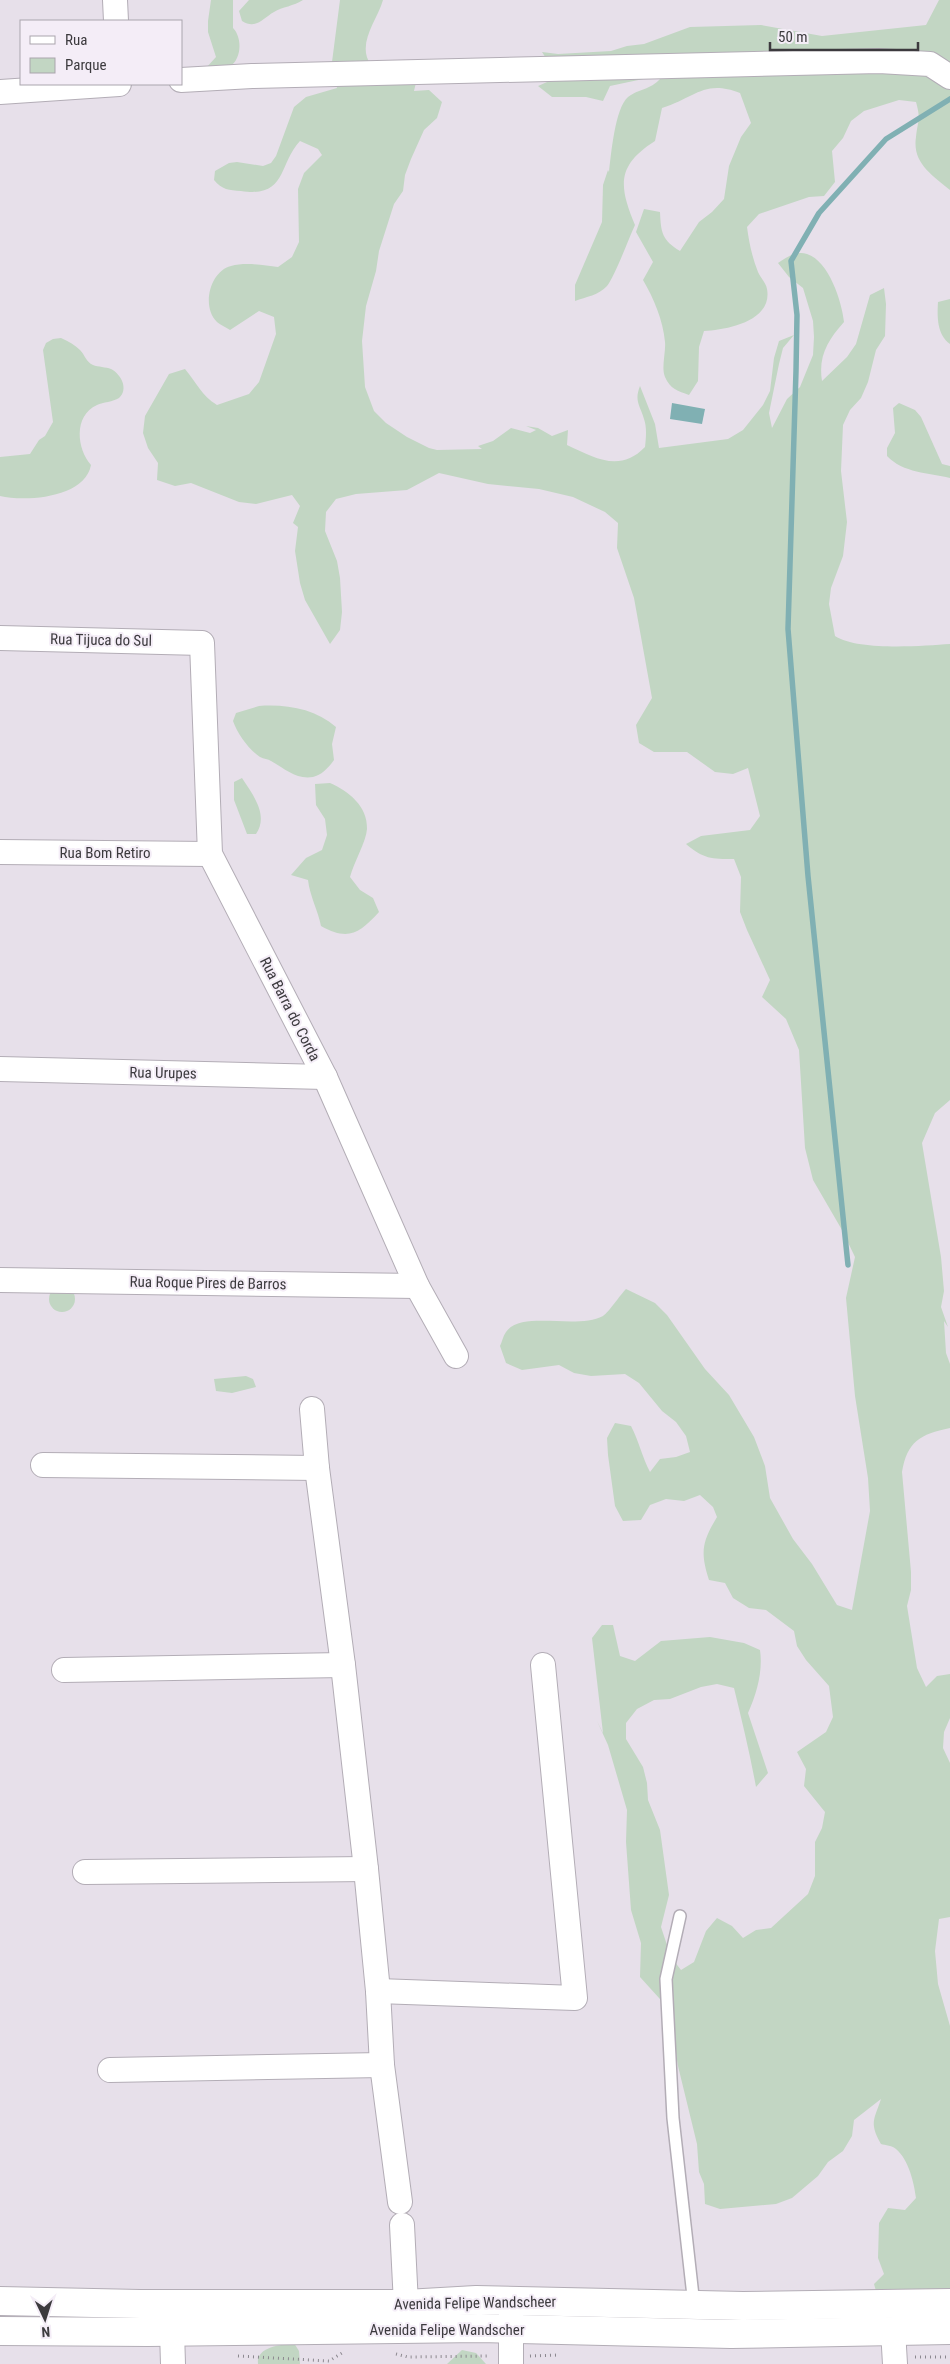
<svg xmlns="http://www.w3.org/2000/svg" width="950" height="2364" font-family="'Roboto Condensed',sans-serif">
<style>
.green{fill:#c2d6c3}
.water{fill:#80b0b3}
.lines{fill:none;stroke-linecap:round;stroke-linejoin:round}
.stream{stroke:#80b0b3;stroke-width:5.5}
.service-casing{stroke:#b3adb6;stroke-width:14}
.minor-casing{stroke:#b3adb6;stroke-width:26}
.secondary-casing{stroke:#b3adb6;stroke-width:30}
.path{stroke:#8c888f;stroke-width:3;stroke-dasharray:1 4;stroke-linecap:butt}
.service{stroke:#fff;stroke-width:11}
.minor{stroke:#fff;stroke-width:24}
.secondary{stroke:#fff;stroke-width:28}
.labels{text-anchor:middle;dominant-baseline:central;stroke-width:4;stroke-linejoin:round;paint-order:stroke}
.street-label{font-size:15px;fill:#3c3a3e;stroke:#f4edf7}
</style>
<rect width="100%" height="100%" fill="#e7e0ea"/>
<g class="green">
<path d="M 211,0 L 233,0 L 233,28 C 243,38 242,62 227,68 C 221,70 212,68 206,68 L 216,57 L 208,32 L 208,21 Z"/>
<path d="M 249,0 L 303,0 C 294,6 282,7 274,12 C 263,18 256,30 242,21 L 239,11 Z"/>
<path d="M 340,0 L 383,0 C 377,21 356,44 371,65 L 418,74 L 414,91 L 429,90 L 442,102 L 437,118 L 424,130 L 411,159 L 405,175 L 403,191 L 394,204 L 379,251 L 376,271 L 366,306 L 362,341 L 365,387 L 374,411 L 386,423 L 407,437 L 429,448 L 437,450 L 482,449 L 478,446 L 493,441 L 511,428 L 530,433 L 536,430 L 526,426 L 538,428 L 552,436 L 568,430 L 567,445 C 595,458 620,473 645,447 C 646,438 647,427 644,419 C 640,405 634,401 640,386 L 655,424 L 659,448 L 728,439 L 743,430 L 763,405 L 770,391 L 774,358 L 779,341 L 794,335 L 783,348 L 779,364 L 769,413 L 772,428 L 787,399 L 800,387 L 813,355 L 814,337 L 813,321 L 803,288 L 789,277 L 778,263 C 786,258 796,250 807,254 C 829,261 842,302 844,322 C 828,340 818,356 822,381 L 847,357 L 856,344 L 870,295 L 884,288 L 886,304 L 885,336 L 876,350 L 868,382 L 861,398 L 850,410 L 843,425 L 841,471 L 847,522 L 843,556 L 831,588 L 829,604 L 835,636 C 858,651 921,646 950,644 L 950,1100 L 935,1113 L 922,1143 L 941,1257 L 944,1291 L 941,1307 L 948,1327 L 944,1321 L 946,1353 L 950,1364 L 950,1428 C 920,1434 907,1442 902,1472 L 911,1572 L 911,1590 L 907,1606 L 917,1668 L 926,1687 L 937,1676 L 950,1674 L 950,1718 L 944,1732 L 943,1748 L 950,1763 L 950,1917 L 939,1919 L 935,1951 L 938,1984 L 950,2026 L 950,2294 L 876,2291 L 874,2284 L 884,2274 L 878,2258 L 879,2223 L 888,2208 L 905,2210 L 916,2198 C 914,2183 909,2160 896,2149 C 893,2146 885,2145 881,2144 C 869,2123 874,2120 881,2099 L 854,2120 L 852,2136 L 843,2151 L 828,2162 L 818,2176 L 792,2198 L 776,2204 L 720,2209 L 705,2204 L 704,2184 L 699,2172 L 697,2144 L 678,2066 L 669,2009 L 640,1977 L 641,1943 L 631,1910 L 626,1842 L 627,1810 L 608,1745 L 597,1721 L 603,1733 L 592,1638 L 602,1625 L 613,1625 L 620,1656 L 635,1661 L 661,1641 L 710,1637 L 744,1643 L 760,1650 C 763,1671 757,1693 748,1713 L 768,1773 L 756,1787 C 750,1754 742,1721 734,1688 L 717,1684 L 701,1687 L 670,1699 L 654,1700 L 637,1709 L 626,1723 L 626,1739 L 643,1767 L 647,1783 L 648,1800 L 660,1830 L 669,1895 L 661,1927 L 671,1957 L 681,1970 L 694,1962 L 706,1931 L 717,1918 L 732,1926 L 743,1938 L 756,1930 L 771,1928 L 808,1894 L 815,1876 L 815,1842 L 822,1828 L 825,1812 L 804,1786 L 806,1769 L 797,1752 L 826,1732 L 833,1717 L 829,1686 L 806,1660 L 797,1646 L 794,1631 L 766,1610 L 749,1608 L 733,1598 L 725,1583 L 709,1580 C 700,1552 702,1542 717,1517 L 713,1507 L 700,1495 L 684,1501 L 666,1499 L 650,1505 L 641,1520 L 623,1521 L 615,1506 L 608,1455 L 607,1438 L 615,1423 L 631,1426 C 639,1441 642,1457 650,1472 L 660,1459 L 676,1457 L 690,1452 L 686,1436 L 676,1422 L 662,1411 L 639,1383 L 625,1374 L 591,1376 L 574,1373 L 559,1365 L 522,1370 L 506,1363 L 500,1346 C 502,1342 503,1336 506,1332 C 521,1310 577,1330 603,1316 C 609,1312 620,1295 626,1289 L 655,1303 L 667,1315 L 705,1369 L 729,1395 L 754,1437 L 765,1466 L 770,1498 L 793,1539 L 812,1564 L 837,1605 L 852,1610 L 870,1511 L 868,1478 L 855,1396 L 846,1298 L 855,1257 L 842,1230 L 813,1180 L 805,1148 L 799,1050 L 786,1019 L 762,997 L 770,980 L 747,930 L 740,912 L 741,877 L 734,859 C 711,859 704,859 686,844 L 701,836 L 750,830 L 760,816 L 748,768 L 733,774 L 715,772 L 687,752 L 654,752 L 639,743 L 636,725 L 652,698 L 634,598 L 617,548 L 618,523 L 605,512 L 573,497 L 539,489 L 488,484 L 439,473 L 407,490 L 356,494 L 336,499 L 326,512 L 325,531 L 337,561 L 340,578 L 342,612 L 340,630 L 330,644 L 305,600 L 300,583 L 295,551 L 298,527 L 293,523 L 300,506 L 292,495 L 256,504 L 239,502 L 191,483 L 175,486 L 157,480 L 158,463 L 148,448 L 143,433 L 145,416 L 169,374 L 185,369 C 197,383 201,395 217,405 L 249,394 L 259,382 L 276,334 L 274,317 L 259,311 L 230,330 C 226,327 220,325 217,322 C 201,307 210,271 231,266 C 245,262 263,265 278,267 L 292,257 L 299,242 L 298,189 L 304,173 L 322,155 L 318,149 L 300,141 C 278,165 287,198 241,191 C 229,190 222,190 214,180 L 215,171 L 229,163 L 237,162 L 263,166 L 271,163 L 276,156 L 294,107 L 306,97 L 337,88 L 332,62 Z"/>
<path d="M 939,0 L 950,0 L 950,190 C 932,175 912,163 916,137 C 918,119 921,120 916,102 L 899,100 L 864,111 L 851,121 L 843,138 L 832,151 L 835,182 L 824,196 L 809,197 L 759,214 L 747,227 C 749,242 752,257 758,272 C 760,277 766,283 767,289 C 773,321 727,330 704,331 L 699,347 L 698,381 L 689,395 C 678,391 670,389 665,377 C 661,368 666,352 665,342 C 663,320 654,299 643,280 L 653,262 L 636,232 L 644,209 L 660,212 C 661,233 662,240 680,251 L 699,222 L 712,212 L 724,199 L 729,166 L 741,137 L 751,123 L 740,93 C 704,79 695,98 662,108 L 655,141 C 616,166 619,186 635,225 C 629,238 614,278 607,286 C 599,295 586,297 575,301 L 575,285 L 602,222 L 603,185 L 608,170 L 609,172 C 611,155 615,108 628,97 C 640,88 649,91 661,78 L 643,79 L 610,86 L 603,101 L 586,97 L 552,97 L 538,86 L 554,79 L 551,66 L 542,52 L 558,54 L 611,51 L 627,46 L 644,44 L 690,27 L 761,25 L 822,36 L 926,25 Z"/>
<path d="M 950,299 L 950,344 C 937,335 937,317 938,302 Z"/>
<path d="M 61,338 C 68,341 75,345 80,350 C 85,355 86,362 93,365 C 98,367 106,367 111,369 C 121,374 129,389 119,398 C 113,402 103,402 97,405 C 73,416 77,449 91,465 C 85,498 26,502 0,496 L 0,457 L 30,454 L 39,440 L 45,436 L 53,422 L 43,350 L 46,343 L 53,339 Z"/>
<path d="M 899,403 L 915,410 L 921,417 L 942,464 L 950,466 L 950,478 C 929,473 903,473 887,456 L 887,448 L 895,433 L 893,408 Z"/>
<path d="M 259,706 C 287,704 315,709 336,727 L 332,744 L 334,760 C 329,767 322,775 313,777 C 296,780 284,768 271,761 C 268,759 264,759 260,757 C 249,750 237,733 233,721 L 236,713 Z"/>
<path d="M 242,778 C 253,795 269,815 256,834 L 247,834 L 234,800 L 234,782 Z"/>
<path d="M 330,783 C 348,791 368,806 367,829 C 366,842 354,862 350,877 L 360,890 L 373,898 L 379,912 C 359,934 348,941 321,926 C 318,910 310,897 308,880 L 291,875 L 306,858 L 322,850 L 327,835 L 325,819 L 316,805 L 315,784 Z"/>
<circle cx="62" cy="1299" r="13"/>
<polygon points="246,1376 253,1379 256,1387 232,1393 216,1391 214,1379"/>
<path d="M 294,2343 L 299,2351 L 300,2364 L 258,2364 C 256,2346 282,2345 294,2343 Z"/>
<polygon points="462,2350 476,2353 486,2364 447,2364"/>
</g>
<polygon class="water" points="672,403 705,409 702,424 670,419"/>
<g class="lines">
<polyline class="stream" points="848,1265 808,876 788,629 796,371 797,315 791,261 819,213 886,139 950,99"/>
<g class="service-casing">
<polyline id="service" points="680,1916 666,1979 673,2118 694,2305"/>
</g>
<g class="minor-casing">
<g id="minor">
<polyline points="115,0 116,21"/>
<polyline points="181,80 252,76 879,61 930,64 950,77"/>
<polyline points="0,92 119,84"/>
<polyline points="0,638 202,643 210,854 325,1077 417,1286 456,1356"/>
<polyline points="0,852 210,854"/>
<polyline points="0,1069 325,1077"/>
<polyline points="0,1280 417,1286"/>
<polyline points="312,1409 317,1468 343,1665 366,1869 378,1991 382,2065 400,2202"/>
<polyline points="43,1465 317,1468"/>
<polyline points="64,1670 343,1665"/>
<polyline points="85,1872 366,1869"/>
<polyline points="378,1991 575,1998 543,1665"/>
<polyline points="110,2070 382,2065"/>
<polyline points="402,2225 406,2304"/>
<polyline points="511,2311 511,2364"/>
<polyline points="893,2330 895,2364"/>
<polyline points="172,2331 173,2364"/>
</g>
</g>
<g class="secondary-casing">
<g id="secondary">
<polyline points="0,2301 140,2304 406,2304 476,2300 743,2306 950,2303"/>
<polyline points="0,2331 148,2332 480,2328 731,2334 950,2330"/>
</g>
</g>
<g class="path">
<polyline points="396,2354 408,2357 489,2356"/>
<polyline points="238,2356 329,2361 342,2353"/>
<polyline points="530,2356 559,2355"/>
<polyline points="915,2357 950,2357"/>
</g>
<use href="#service" class="service"/>
<use href="#minor" class="minor"/>
<use href="#secondary" class="secondary"/>
</g>
<g class="labels">
<g class="street-label">
<text transform="translate(101 640) rotate(1)">Rua Tijuca do Sul</text>
<text x="105" y="853">Rua Bom Retiro</text>
<text transform="translate(290 1009) rotate(63)">Rua Barra do Corda</text>
<text transform="translate(163 1073) rotate(1)">Rua Urupes</text>
<text transform="translate(208 1283) rotate(1)">Rua Roque Pires de Barros</text>
<text transform="translate(475 2303) rotate(-1)">Avenida Felipe Wandscheer</text>
<text x="447" y="2330">Avenida Felipe Wandscher</text>
</g>
</g>
<rect x="20" y="20" width="162" height="65" fill="#f4edf7" stroke="#aaa5ad"/>
<rect x="30" y="36" width="25" height="8" fill="#ffffff" stroke="#aaa5ad"/>
<text x="65" y="45" font-size="15" fill="#3c3a3e">Rua</text>
<rect x="30" y="58" width="25" height="15" fill="#c2d6c3" stroke="#aaa5ad"/>
<text x="65" y="70" font-size="15" fill="#3c3a3e">Parque</text>
<g transform="translate(45 2319) rotate(176)" stroke="#f4edf7" stroke-width="4" paint-order="stroke">
<path d="M0-4L9 19L0 12L-9 19Z" fill="#3c3a3e"/>
<text y="-8" font-size="14" font-weight="bold" text-anchor="middle" fill="#3c3a3e">N</text>
</g>
<path d="M770 42v8h148v-8" fill="none" stroke="#3c3a3e" stroke-width="2.5"/>
<text x="778" y="42" font-size="15" fill="#3c3a3e" stroke="#f4edf7" stroke-width="4" paint-order="stroke">50 m</text>
</svg>
